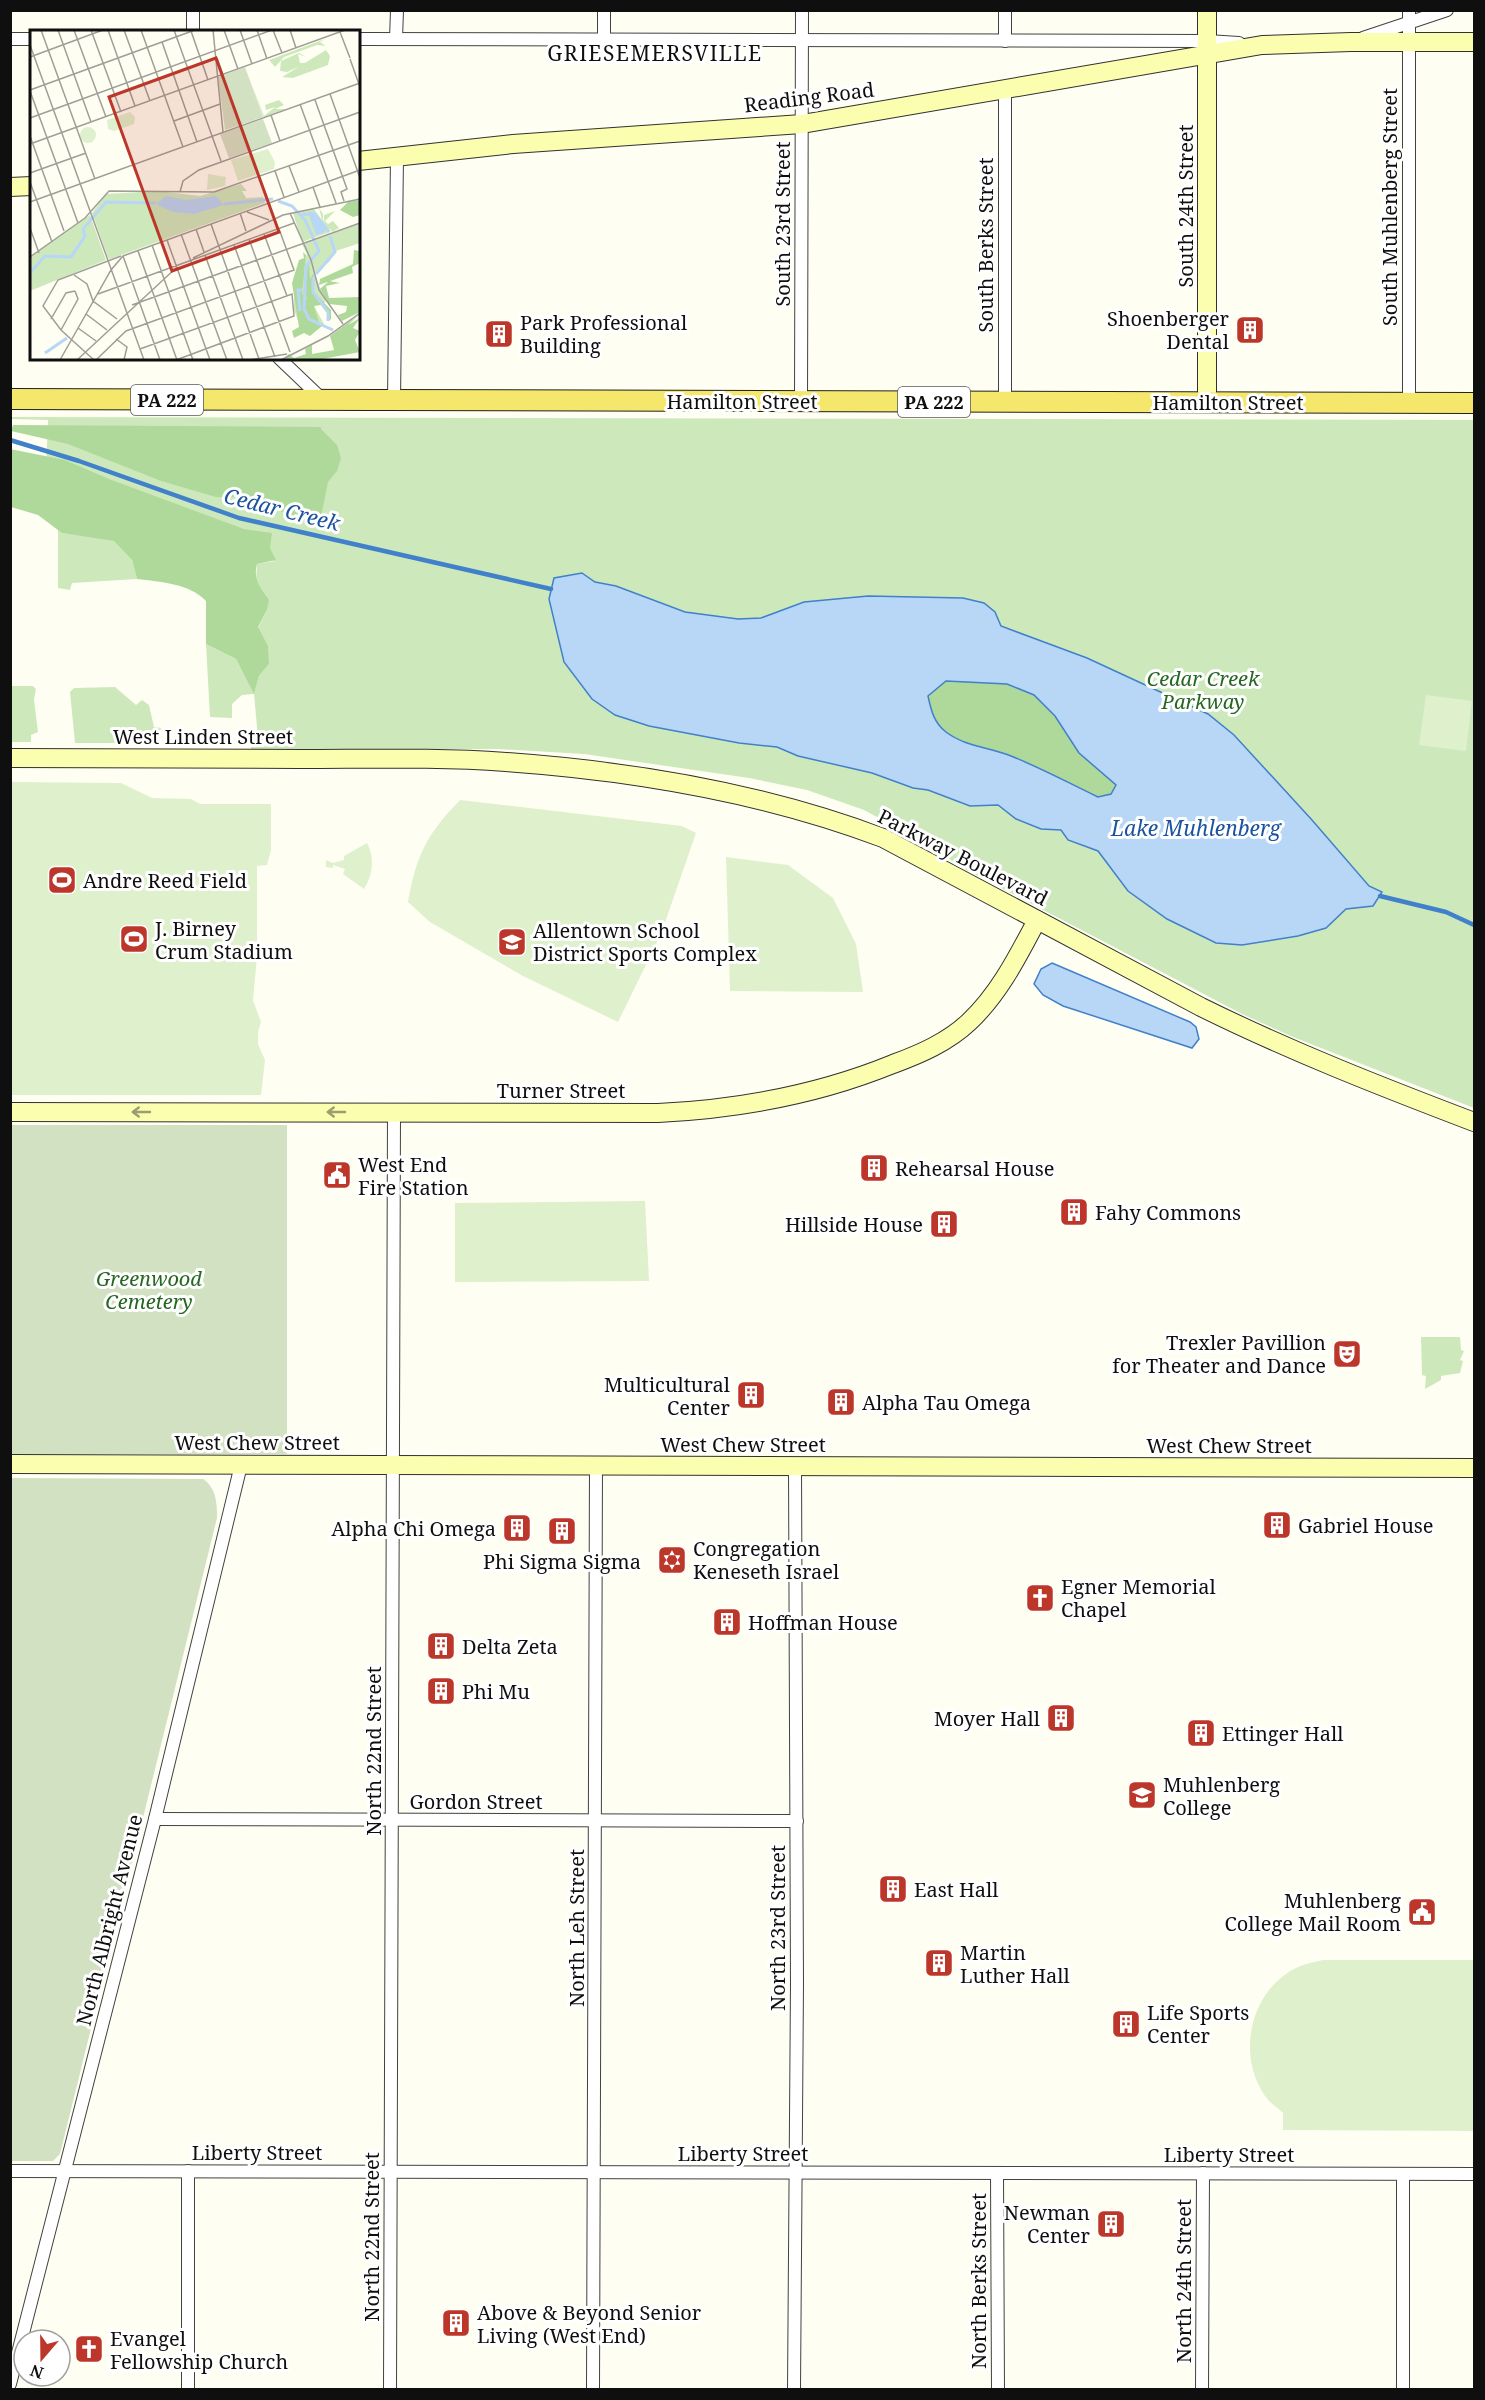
<svg xmlns="http://www.w3.org/2000/svg" width="1485" height="2400" font-family="'Noto Serif',serif">
<style>
.green{fill:#cde9bc}
.forest{fill:#afd99b}
.cemetery{fill:#d3e1c3}
.pitch{fill:#dff0cd}
.water{fill:#b8d6f5;stroke:#4180ca;stroke-width:1.5;fill-rule:evenodd}
.lines{fill:none;stroke-linecap:round;stroke-linejoin:round}
.stream{stroke:#4180ca;stroke-width:4.5}
.street-casing{stroke:#424242;stroke-width:14}
.secondary-casing{stroke:#313131;stroke-width:20}
.primary-casing{stroke:#202020;stroke-width:22}
.street{stroke:#fff;stroke-width:12}
.secondary{stroke:#fbfdaf;stroke-width:18}
.primary{stroke:#f5e66c;stroke-width:20}
.oneway{stroke:#9d9e6f}
.labels{text-anchor:middle;dominant-baseline:central;stroke-width:6;stroke-linejoin:round;paint-order:stroke}
.shield{fill:#fff;stroke:#575757;stroke-width:1.5}
.shield-label{font-size:18px;font-weight:bold;fill:#0f0f0f}
.street-label{font-size:20px;fill:#0f0f0f;stroke:#fff}
.poi-label{font-size:20px;fill:#0f0f0f;stroke:#fff;text-anchor:start}
.park-label{font-size:20px;font-style:italic;fill:#256620;stroke:#fff}
.neighbourhood-label{font-size:21px;letter-spacing:1.5px;fill:#0f0f0f;stroke:#fff}
.water-label{font-size:21px;font-style:italic;fill:#1b539f;stroke:#fff}
.inset-river{fill:none;stroke:#b8d6f5;stroke-width:3}
.inset-road{fill:none;stroke:#9f9e97;stroke-width:1.5}
.view{fill:#bc372a;fill-opacity:0.15;stroke:#bc372a;stroke-width:3}
.inset-edge{fill:none;stroke:#0f0f0f;stroke-width:3}
</style>
<rect width="100%" height="100%" fill="#fffef2"/>
<g class="green">
<polygon points="11,417 1474,420 1474,1108 1293,1037 1242,1014 963,868 918,839 864,810 807,790 749,778 584,754 498,749 251,749 251,747 274,746 274,743 252,744 258,738 254,694 242,695 232,704 232,718 210,717 206,644 236,659 254,693 259,676 269,664 258,628 267,610 256,582 257,564 275,561 45,498 48,420 11,419"/>
<polygon points="58,529 62,533 114,540 132,560 137,579 72,583 70,590 58,588"/>
<polygon points="11,686 33,686 36,689 34,700 38,732 31,735 31,742 11,742"/>
<polygon points="115,687 136,705 142,700 149,705 154,727 161,728 156,743 75,743 70,692 74,688"/>
<polygon points="1421,1337 1460,1337 1461,1350 1464,1351 1460,1360 1463,1361 1460,1373 1441,1376 1441,1380 1425,1389 1426,1376 1422,1375"/>
</g>
<g class="forest">
<polygon points="13,425 321,427 321,429 337,445 341,458 337,471 328,482 321,517 295,515 291,519 271,503 237,497 216,497 161,481 68,444 11,431"/>
<path d="M 10,449 L 65,460 L 109,479 L 244,529 L 272,533 L 270,548 L 276,560 L 257,564 C 253,580 260,587 269,600 L 267,610 L 258,627 L 268,646 L 269,664 L 259,676 L 254,694 L 236,659 L 206,644 L 206,601 C 189,583 160,582 137,579 L 132,560 L 114,541 L 62,533 L 38,515 L 11,507 Z"/>
<polygon points="946,681 1007,684 1034,695 1055,716 1079,753 1116,785 1111,794 1099,797 1033,765 972,746 946,732 932,716 928,696"/>
</g>
<g class="cemetery">
<rect x="11" y="1125" width="276" height="329"/>
<path d="M 11,1478 L 203,1479 C 216,1488 217,1502 217,1518 L 60,2154 L 53,2161 L 11,2161 Z"/>
</g>
<g class="pitch">
<polygon points="1426,695 1472,701 1466,751 1419,745"/>
<polygon points="11,782 121,783 152,798 191,799 200,804 271,804 271,850 267,865 257,866 257,956 253,1000 261,1022 258,1032 258,1044 265,1060 261,1095 11,1095"/>
<path d="M 460,800 L 682,826 L 696,833 L 661,934 L 618,1022 L 523,976 L 430,922 L 408,902 C 416,855 427,834 460,800 Z"/>
<path d="M 367,843 C 375,858 373,875 364,889 L 343,874 L 345,869 L 333,865 L 333,868 L 326,867 L 326,860 L 333,863 L 344,860 L 344,856 Z"/>
<polygon points="726,857 788,865 833,898 856,944 863,992 730,991"/>
<polygon points="645,1201 649,1281 455,1282 455,1203"/>
<path d="M 1323,1960 L 1474,1960 L 1474,2131 L 1283,2130 L 1283,2113 C 1279,2109 1273,2105 1269,2101 C 1235,2060 1248,1992 1296,1968 C 1304,1964 1314,1962 1323,1960 Z"/>
</g>
<g class="water">
<path d="M 582,573 L 595,582 L 616,586 L 685,612 L 738,619 L 761,618 L 804,602 L 868,596 L 963,598 L 984,603 L 995,612 L 1001,626 L 1087,658 L 1208,714 L 1234,735 L 1312,820 L 1369,886 L 1382,892 L 1373,906 L 1346,909 L 1326,928 L 1298,936 L 1242,945 L 1216,943 L 1167,919 L 1128,891 L 1098,851 L 1068,840 L 1061,830 L 1041,829 L 1016,819 L 998,805 L 970,806 L 928,790 L 913,788 L 872,773 L 798,756 L 777,747 L 739,743 L 649,726 L 615,715 L 592,699 L 564,662 L 549,599 L 554,578 ZM 946,681 L 1007,684 L 1034,695 L 1055,716 L 1079,753 L 1116,785 L 1111,794 L 1098,797 C 1069,783 1041,768 1011,756 C 989,747 966,747 946,732 C 934,723 931,710 928,696 Z"/>
<polygon points="1052,963 1190,1022 1196,1027 1199,1039 1192,1048 1063,1006 1043,995 1034,984 1041,969"/>
</g>
<g class="lines">
<g class="stream">
<polyline points="10,440 79,461 239,518 551,589"/>
<polyline points="1380,896 1446,912 1474,925"/>
</g>
<g class="street-casing">
<g id="street">
<polyline points="604,10 604,40"/>
<polyline points="193,32 193,10"/>
<polyline points="1363,38 1447,10"/>
<polyline points="10,39 32,39"/>
<polyline points="358,39 1207,41 1239,43"/>
<polyline points="396,39 397,10"/>
<polyline points="1005,41 1005,10"/>
<polyline points="279,358 323,400"/>
<polyline points="394,400 397,157"/>
<polyline points="801,401 802,10"/>
<polyline points="1005,402 1005,89"/>
<polyline points="1409,403 1409,10"/>
<polyline points="155,1819 797,1821"/>
<polyline points="10,2171 1474,2174"/>
<polyline points="997,2173 998,2390"/>
<polyline points="1403,2174 1403,2390"/>
<polyline points="10,2384 155,1819 241,1465"/>
<polyline points="188,2390 188,2171"/>
<polyline points="390,2390 394,1112"/>
<polyline points="593,2390 596,1466"/>
<polyline points="794,2390 797,1983 795,1466"/>
<polyline points="1202,2390 1203,2173"/>
</g>
</g>
<g class="secondary-casing">
<g id="secondary">
<polyline points="358,161 513,144 802,124 1262,45 1351,42 1474,42"/>
<polyline points="10,187 32,186"/>
<polyline points="1207,402 1207,10"/>
<path d="M 10,758 C 107,759 204,759 301,759 C 369,759 438,757 506,762 C 633,771 764,793 883,838 L 1201,1007 C 1290,1051 1382,1087 1474,1122"/>
<path d="M 10,1112 L 658,1113 C 740,1109 817,1095 893,1064 C 920,1054 948,1042 969,1022 C 999,994 1018,956 1037,920"/>
<polyline points="10,1464 1474,1468"/>
</g>
</g>
<g class="primary-casing">
<polyline id="primary" points="10,399 1474,403"/>
</g>
<use href="#street" class="street"/>
<use href="#secondary" class="secondary"/>
<use href="#primary" class="primary"/>
</g>
<defs><path id="oneway-shaft" d="M-6 0H5M1.5-3L5.5 0L1.5 3" fill="none" stroke-width="1.6" stroke-linecap="round" stroke-linejoin="round" transform="scale(1.5)"/></defs>
<g class="oneway">
<use href="#oneway-shaft" transform="translate(141 1112) rotate(-180)"/>
<use href="#oneway-shaft" transform="translate(336 1112) rotate(-180)"/>
</g>
<defs>
<g id="building-square" transform="scale(1.5)"><rect x="-9" y="-9" width="18" height="18" rx="4" fill="#bc372a" stroke="#fff"/><path d="M-4-6H4V6H1V3H-1V6H-4ZM-2.5-4.3h1.7v1.8h-1.7ZM.8-4.3h1.7v1.8H.8ZM-2.5-1h1.7V.8h-1.7ZM.8-1h1.7V.8H.8Z" fill="#fff"/></g>
<g id="stadium-square" transform="scale(1.5)"><rect x="-9" y="-9" width="18" height="18" rx="4" fill="#bc372a" stroke="#fff"/><path d="M0-5a6.5 5 0 1 0 0 10a6.5 5 0 1 0 0-10ZM-3.5-1.8h7v3.6h-7Z" fill="#fff"/></g>
<g id="school-square" transform="scale(1.5)"><rect x="-9" y="-9" width="18" height="18" rx="4" fill="#bc372a" stroke="#fff"/><path d="M0-5L7-2L0 1L-7-2ZM-4 1L0 2.5L4 1V4Q0 6-4 4Z" fill="#fff"/></g>
<g id="civic-square" transform="scale(1.5)"><rect x="-9" y="-9" width="18" height="18" rx="4" fill="#bc372a" stroke="#fff"/><path d="M-.6-6.5H3V-4.5H.6V-3L4-1V1h2V6H-6V1h2V-1L-.6-3ZM-1.2 2.5V6h2.4V2.5Z" fill="#fff"/></g>
<g id="theatre-square" transform="scale(1.5)"><rect x="-9" y="-9" width="18" height="18" rx="4" fill="#bc372a" stroke="#fff"/><path d="M-5-5.5Q0-4 5-5.5V0Q5 5 0 6Q-5 5-5 0ZM-3.3-2.5H-1v1.5H-3.3ZM1-2.5H3.3v1.5H1ZM-2.8 1Q0 5.5 2.8 1Z" fill="#fff"/></g>
<g id="synagogue-square" transform="scale(1.5)"><rect x="-9" y="-9" width="18" height="18" rx="4" fill="#bc372a" stroke="#fff"/><path d="M0-6.5L5.6 3.2H-5.6ZM0 6.5L5.6-3.2H-5.6Z" fill="#fff"/></g>
<g id="church-square" transform="scale(1.5)"><rect x="-9" y="-9" width="18" height="18" rx="4" fill="#bc372a" stroke="#fff"/><path d="M-1.2-6h2.4v3.5h3.3v2.4h-3.3V6h-2.4V-.1h-3.3v-2.4h3.3Z" fill="#fff"/></g>
<g id="university-square" transform="scale(1.5)"><rect x="-9" y="-9" width="18" height="18" rx="4" fill="#bc372a" stroke="#fff"/><path d="M0-5L7-2L0 1L-7-2ZM-4 1L0 2.5L4 1V4Q0 6-4 4Z" fill="#fff"/></g>
</defs>
<g fill-rule="evenodd">
<use href="#building-square" x="1250" y="330"/>
<use href="#building-square" x="499" y="334"/>
<use href="#stadium-square" x="62" y="880"/>
<use href="#stadium-square" x="134" y="939"/>
<use href="#school-square" x="512" y="942"/>
<use href="#building-square" x="874" y="1168"/>
<use href="#civic-square" x="337" y="1175"/>
<use href="#building-square" x="1074" y="1212"/>
<use href="#building-square" x="944" y="1224"/>
<use href="#theatre-square" x="1347" y="1354"/>
<use href="#building-square" x="751" y="1395"/>
<use href="#building-square" x="841" y="1402"/>
<use href="#building-square" x="1277" y="1525"/>
<use href="#building-square" x="517" y="1528"/>
<use href="#building-square" x="562" y="1531"/>
<use href="#synagogue-square" x="672" y="1560"/>
<use href="#church-square" x="1040" y="1598"/>
<use href="#building-square" x="727" y="1622"/>
<use href="#building-square" x="441" y="1646"/>
<use href="#building-square" x="441" y="1691"/>
<use href="#building-square" x="1061" y="1718"/>
<use href="#building-square" x="1201" y="1733"/>
<use href="#university-square" x="1142" y="1795"/>
<use href="#building-square" x="893" y="1889"/>
<use href="#civic-square" x="1422" y="1912"/>
<use href="#building-square" x="939" y="1963"/>
<use href="#building-square" x="1126" y="2024"/>
<use href="#building-square" x="1111" y="2224"/>
<use href="#building-square" x="456" y="2323"/>
<use href="#church-square" x="89" y="2349"/>
</g>
<g class="labels">
<g class="shield">
<rect x="131" y="385" width="72" height="30" rx="4.5"/>
<rect x="898" y="387" width="72" height="30" rx="4.5"/>
</g>
<g class="shield-label">
<text x="167" y="400">PA 222</text>
<text x="934" y="402">PA 222</text>
</g>
<g class="street-label">
<text transform="translate(809 97) rotate(-7)">Reading Road</text>
<text transform="translate(1185 206) rotate(-90)">South 24th Street</text>
<text transform="translate(1389 207) rotate(-90)">South Muhlenberg Street</text>
<text transform="translate(782 224) rotate(-90)">South 23rd Street</text>
<text transform="translate(985 245) rotate(-90)">South Berks Street</text>
<text x="742" y="401">Hamilton Street</text>
<text x="1228" y="402">Hamilton Street</text>
<text x="203" y="736">West Linden Street</text>
<text transform="translate(963 857) rotate(27)">Parkway Boulevard</text>
<text x="561" y="1090">Turner Street</text>
<text x="257" y="1442">West Chew Street</text>
<text x="743" y="1444">West Chew Street</text>
<text x="1229" y="1445">West Chew Street</text>
<text transform="translate(373 1751) rotate(-90)">North 22nd Street</text>
<text x="476" y="1801">Gordon Street</text>
<text transform="translate(109 1920) rotate(-76)">North Albright Avenue</text>
<text transform="translate(576 1928) rotate(-90)">North Leh Street</text>
<text transform="translate(777 1928) rotate(-90)">North 23rd Street</text>
<text x="257" y="2152">Liberty Street</text>
<text x="743" y="2153">Liberty Street</text>
<text x="1229" y="2154">Liberty Street</text>
<text transform="translate(371 2237) rotate(-90)">North 22nd Street</text>
<text transform="translate(978 2281) rotate(-90)">North Berks Street</text>
<text transform="translate(1183 2281) rotate(-90)">North 24th Street</text>
</g>
<g class="poi-label">
<text x="1229" y="318" text-anchor="end">Shoenberger<tspan x="1229" dy="23">Dental</tspan></text>
<text x="520" y="322">Park Professional<tspan x="520" dy="23">Building</tspan></text>
<text x="83" y="880">Andre Reed Field</text>
<text x="155" y="928">J. Birney<tspan x="155" dy="23">Crum Stadium</tspan></text>
<text x="533" y="930">Allentown School<tspan x="533" dy="23">District Sports Complex</tspan></text>
<text x="358" y="1164">West End<tspan x="358" dy="23">Fire Station</tspan></text>
<text x="895" y="1168">Rehearsal House</text>
<text x="1095" y="1212">Fahy Commons</text>
<text x="923" y="1224" text-anchor="end">Hillside House</text>
<text x="1326" y="1342" text-anchor="end">Trexler Pavillion<tspan x="1326" dy="23">for Theater and Dance</tspan></text>
<text x="730" y="1384" text-anchor="end">Multicultural<tspan x="730" dy="23">Center</tspan></text>
<text x="862" y="1402">Alpha Tau Omega</text>
<text x="1298" y="1525">Gabriel House</text>
<text x="496" y="1528" text-anchor="end">Alpha Chi Omega</text>
<text x="693" y="1548">Congregation<tspan x="693" dy="23">Keneseth Israel</tspan></text>
<text x="562" y="1561" text-anchor="middle">Phi Sigma Sigma</text>
<text x="1061" y="1586">Egner Memorial<tspan x="1061" dy="23">Chapel</tspan></text>
<text x="748" y="1622">Hoffman House</text>
<text x="462" y="1646">Delta Zeta</text>
<text x="462" y="1691">Phi Mu</text>
<text x="1040" y="1718" text-anchor="end">Moyer Hall</text>
<text x="1222" y="1733">Ettinger Hall</text>
<text x="1163" y="1784">Muhlenberg<tspan x="1163" dy="23">College</tspan></text>
<text x="914" y="1889">East Hall</text>
<text x="1401" y="1900" text-anchor="end">Muhlenberg<tspan x="1401" dy="23">College Mail Room</tspan></text>
<text x="960" y="1952">Martin<tspan x="960" dy="23">Luther Hall</tspan></text>
<text x="1147" y="2012">Life Sports<tspan x="1147" dy="23">Center</tspan></text>
<text x="1090" y="2212" text-anchor="end">Newman<tspan x="1090" dy="23">Center</tspan></text>
<text x="477" y="2312">Above &amp; Beyond Senior<tspan x="477" dy="23">Living (West End)</tspan></text>
<text x="110" y="2338">Evangel<tspan x="110" dy="23">Fellowship Church</tspan></text>
</g>
<g class="park-label">
<text x="1203" y="678">Cedar Creek<tspan x="1203" dy="23">Parkway</tspan></text>
<text x="149" y="1278">Greenwood<tspan x="149" dy="23">Cemetery</tspan></text>
</g>
<g class="neighbourhood-label">
<text x="655" y="53">GRIESEMERSVILLE</text>
</g>
<g class="water-label">
<text transform="translate(282 509) rotate(14)">Cedar Creek</text>
<text x="1196" y="828">Lake Muhlenberg</text>
</g>
</g>
<g transform="translate(30 30)">
<rect width="330" height="330" fill="#fffef2"/>
<path d="M 295,9 L 290,12 L 296,16 L 287,15 L 254,27 L 245,37 L 239,30 ZM 296,20 L 300,26 L 298,35 L 263,48 L 252,47 ZM 269,23 L 276,27 L 268,24 L 270,33 L 277,33 L 257,42 L 250,41 L 251,31 ZM 215,38 L 234,86 L 245,77 L 236,80 L 235,75 L 249,70 L 254,75 L 245,79 L 256,79 L 234,87 L 233,86 ZM 211,154 L 217,161 L 212,161 L 216,168 L 233,167 L 235,173 L 242,170 L 235,173 L 80,229 L 78,228 L 62,183 L 76,164 L 128,161 L 170,166 ZM 289,178 L 293,184 L 293,190 L 298,197 L 294,191 L 294,185 L 305,181 L 295,191 L 298,194 L 303,191 L 309,198 L 302,202 L 299,198 L 300,202 L 272,212 L 263,183 L 284,179 L 292,190 ZM 60,185 L 76,230 L 0,261 L 0,228 ZM 329,194 L 330,213 L 306,221 L 299,232 L 284,243 L 296,272 L 284,276 L 294,294 L 281,304 L 269,293 L 264,280 L 264,257 L 277,224 L 272,214 Z" fill="#cde9bc"/>
<path d="M 330,170 L 330,185 L 323,187 L 310,180 L 318,172 ZM 324,220 L 330,221 L 330,233 L 322,237 L 323,243 L 289,255 L 290,249 L 323,234 ZM 273,222 L 276,225 L 272,264 L 276,267 L 274,275 L 277,268 L 273,264 L 279,231 L 280,249 L 283,244 L 284,245 L 282,249 L 283,260 L 284,247 L 284,262 L 301,280 L 301,289 L 299,291 L 298,282 L 283,262 L 298,285 L 291,275 L 284,276 L 289,292 L 277,287 L 292,296 L 280,306 L 274,303 L 264,308 L 262,301 L 269,297 L 262,253 L 269,230 L 274,228 ZM 299,251 L 310,253 L 296,256 L 299,268 L 330,267 L 330,282 L 312,291 L 308,285 L 316,282 L 317,276 L 299,274 L 290,259 ZM 330,284 L 318,295 L 330,288 L 323,298 L 330,301 L 325,310 L 330,322 L 287,330 L 252,330 L 259,324 L 264,328 L 276,324 L 275,319 L 282,315 L 282,324 L 304,320 L 300,306 Z" fill="#afd99b"/>
<path d="M 215,37 L 233,87 L 195,100 L 188,47 ZM 233,89 L 242,113 L 199,128 L 190,104 Z" fill="#d3e1c3"/>
<path d="M 100,82 L 105,87 L 104,94 L 84,101 L 78,99 L 77,90 ZM50 105a8 8 0 1 1 16 0a8 8 0 1 1-16 0ZM 238,119 L 245,132 L 244,139 L 208,151 L 201,130 ZM 178,144 L 196,147 L 195,156 L 177,160 Z" fill="#dff0cd"/>
<path d="M 136,166 L 156,170 L 186,166 L 194,175 L 164,184 L 143,182 L 126,174 ZM 283,184 L 296,199 L 295,202 L 286,205 L 279,185 Z" fill="#b8d6f5"/>
<path class="inset-river" d="M 248,171 L 262,176 L 275,190 L 289,221 L 276,236 L 274,279 L 279,289 L 303,300M 194,174 L 243,169M 271,185 L 284,183 L 299,202M 0,243 L 15,226 L 41,227 L 55,206 L 53,199 L 76,172 L 126,173M 286,244 L 305,222 L 300,206M 283,247 L 283,262 L 298,282 L 298,291M 270,281 L 268,260 L 272,260M 15,323 L 37,308"/>
<path class="inset-road" d="M 11,0 L 65,149M 28,0 L 61,92M 44,0 L 76,87M 61,0 L 91,82M 78,0 L 105,76M 94,0 L 120,71M 111,0 L 153,117M 144,0 L 191,131M 183,0 L 193,102M 194,0 L 208,39M 210,0 L 222,34M 227,0 L 237,29M 243,0 L 252,23M 260,0 L 266,18M 161,1 L 178,50M 310,2 L 320,28M 132,12 L 167,112M 0,15 L 114,330M 0,27 L 73,0M 187,28 L 193,45M 320,29 L 330,57M 0,60 L 165,0M 0,61 L 48,193M 300,64 L 330,148M 285,70 L 317,159 L 311,162 L 314,171M 270,74 L 306,173M 241,85 L 250,111M 0,88 L 242,0M 144,91 L 190,74M 0,106 L 34,201M 0,114 L 315,0M 259,136 L 269,162M 245,141 L 254,167M 0,143 L 56,123M 0,152 L 22,212M 283,157 L 290,177M 150,162 L 153,151 L 169,140 L 330,82M 0,172 L 330,53M 217,182 L 239,190M 210,183 L 216,201M 260,183 L 281,230 L 289,260 L 313,294M 181,194 L 229,329M 0,198 L 9,223M 166,199 L 174,222M 151,204 L 197,330M 234,204 L 257,266M 219,209 L 260,322M 137,210 L 180,330M 122,215 L 163,330M 204,215 L 245,327M 108,221 L 147,330M 175,225 L 213,330M 93,226 L 130,330M 0,227 L 55,188 L 79,161 L 184,162 L 330,111M 163,228 L 253,185 L 330,169M 44,245 L 57,254 L 63,271 L 87,289M 68,264 L 264,193M 102,275 L 330,193M 56,284 L 77,300M 21,289 L 36,263 L 45,261M 48,298 L 66,311M 31,300 L 48,269 L 45,261M 86,309 L 97,317 L 94,330M 110,319 L 262,264 L 264,286 L 146,330M 30,330 L 81,240 L 93,226 L 330,140M 47,330 L 147,237M 64,330 L 31,300 L 13,276 L 28,250 L 91,226M 66,330 L 96,301 L 264,240 L 249,199M 219,330 L 257,324M 251,330 L 298,306 L 330,283"/>
<path class="view" d="M 186,28 L 249,202 L 142,241 L 79,67 Z"/>
<rect width="330" height="330" class="inset-edge"/>
</g>
<rect width="1485" height="2400" fill="none" stroke="#0f0f0f" stroke-width="24"/>
<g transform="translate(42 2358) rotate(200)"><circle r="28" fill="#ffffff" stroke="#9f9f9f" stroke-width="1.5"/>
<path d="M0-4.5L10 22L0 15L-10 22Z" fill="#bc372a"/>
<text y="-9" font-size="16" font-weight="bold" text-anchor="middle" fill="#0f0f0f">N</text>
</g>
</svg>
